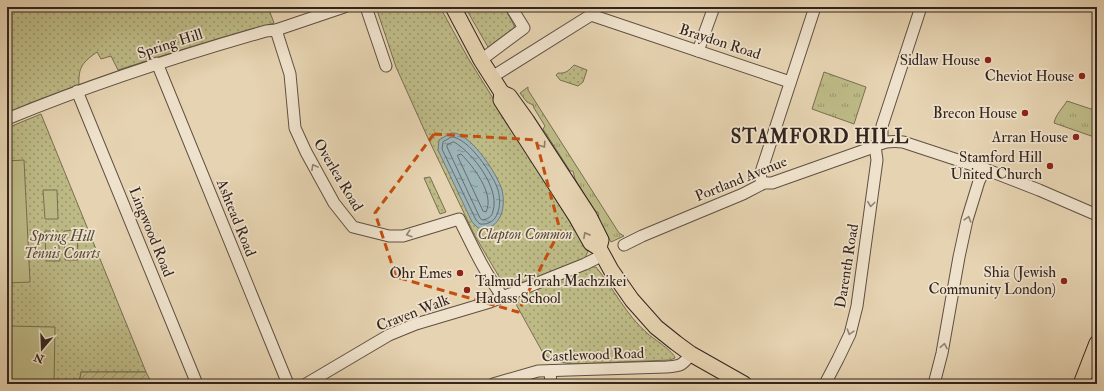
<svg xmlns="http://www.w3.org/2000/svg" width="1104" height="391" font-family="'IM FELL Double Pica',serif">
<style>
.grass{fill:url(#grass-tufts);stroke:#786f52}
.park{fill:url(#park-dots);stroke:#786f52}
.garden{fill:url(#garden-furrows);stroke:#786f52}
.pitch{fill:#bdba86;stroke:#786f52}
.water{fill:url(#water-ripples);stroke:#727a7a}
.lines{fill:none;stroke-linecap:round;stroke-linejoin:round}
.shore{stroke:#676c6b;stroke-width:1}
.minor-casing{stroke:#5f5043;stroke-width:13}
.highway-casing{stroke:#32241e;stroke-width:17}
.minor{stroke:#efe2cc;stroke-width:11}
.highway{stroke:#e6d3b1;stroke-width:15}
.oneway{stroke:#8c7c68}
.oneway2{stroke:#908375}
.marked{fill:none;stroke:#c44e10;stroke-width:3;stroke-dasharray:8 5;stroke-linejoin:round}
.poi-dot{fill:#8f2418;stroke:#efe2cc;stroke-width:1.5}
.labels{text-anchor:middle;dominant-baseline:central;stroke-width:3.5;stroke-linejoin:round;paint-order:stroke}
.street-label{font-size:15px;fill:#32241e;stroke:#efe2cc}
.poi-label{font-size:15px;fill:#32241e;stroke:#efe2cc;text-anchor:end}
.park-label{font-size:15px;font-style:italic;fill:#554a38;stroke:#efe2cc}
.district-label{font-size:19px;font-weight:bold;letter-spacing:1px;fill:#32241e;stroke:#efe2cc}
</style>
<defs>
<pattern id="grass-tufts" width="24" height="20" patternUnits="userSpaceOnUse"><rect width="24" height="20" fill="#bdba86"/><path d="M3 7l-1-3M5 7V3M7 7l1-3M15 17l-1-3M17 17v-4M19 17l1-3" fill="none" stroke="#9a976d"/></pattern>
<pattern id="park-dots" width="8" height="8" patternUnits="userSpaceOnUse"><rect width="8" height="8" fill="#bdba86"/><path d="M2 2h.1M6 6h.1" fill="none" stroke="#9a976d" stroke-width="1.8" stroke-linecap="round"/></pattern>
<pattern id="garden-furrows" width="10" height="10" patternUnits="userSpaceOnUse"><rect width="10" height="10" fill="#bdba86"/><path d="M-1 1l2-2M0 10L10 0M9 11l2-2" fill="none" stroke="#9a976d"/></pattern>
<pattern id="water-ripples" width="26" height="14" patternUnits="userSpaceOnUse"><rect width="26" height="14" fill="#9cb4b8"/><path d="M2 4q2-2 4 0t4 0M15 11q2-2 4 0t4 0" fill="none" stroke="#809295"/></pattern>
</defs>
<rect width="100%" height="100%" fill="#e6d3b1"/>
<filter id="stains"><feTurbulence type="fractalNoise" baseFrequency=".005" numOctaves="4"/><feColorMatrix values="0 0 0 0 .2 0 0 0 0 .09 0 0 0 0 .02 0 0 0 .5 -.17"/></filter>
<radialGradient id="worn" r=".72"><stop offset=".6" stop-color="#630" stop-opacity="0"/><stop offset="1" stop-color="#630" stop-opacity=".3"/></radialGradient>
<g class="grass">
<polygon points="824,72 866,87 854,124 812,109"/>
<polygon points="528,87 528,90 619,233 624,236 611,242 599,220 598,212 595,212 575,179 573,171 570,171 543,129 545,126 534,108 533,105 527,102 520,93"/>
<path d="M 1067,101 L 1097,111 L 1097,138 L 1054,123 C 1056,114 1062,109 1067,101 Z"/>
</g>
<g class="park">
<path d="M 7,7 L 268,7 L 274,23 L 165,55 L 118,70 L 111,56 L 101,59 L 97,52 C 83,62 78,67 79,85 L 7,115 Z"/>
<polygon points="376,7 440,7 468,58 588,251 585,258 514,286 506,286 504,285 475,236 427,136 396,67"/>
<polygon points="465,7 504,7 515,27 488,47"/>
<path d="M 574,65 L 587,70 L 583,82 L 578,86 L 560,80 L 556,75 L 558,73 C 566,74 569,70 574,65 Z"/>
<polygon points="41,114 146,372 81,372 79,384 7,384 7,128"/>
<polygon points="430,177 446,212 440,214 424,178"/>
<path d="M 592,267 L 596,267 C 614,289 626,315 648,334 C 654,339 674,352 675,358 L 670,360 L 573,364 C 563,363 550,360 543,353 L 517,306 L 515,298 L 516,297 Z"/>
</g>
<polygon class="garden" points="81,372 146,372 152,384 79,384"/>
<g class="pitch">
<polygon points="24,160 30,282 7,283 7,161"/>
<polygon points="43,190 57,190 58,219 45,219"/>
<polygon points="77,230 78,260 65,260 64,231"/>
<polygon points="45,231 58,231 60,261 46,261"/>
<polygon points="7,326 55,327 54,384 7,384"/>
</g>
<path class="water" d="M 451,133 C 469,131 495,171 501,187 C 507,204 502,232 478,228 L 472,222 L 438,150 L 439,140 Z"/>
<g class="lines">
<g class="shore">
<path d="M 452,137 C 468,137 494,176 498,190 C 502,204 499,226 480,224 L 476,220 L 442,149 L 443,142 Z"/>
<path d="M 454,142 C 473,153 500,188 493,211 C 492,217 488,219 482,220 L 480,218 L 447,147 L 447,145 Z"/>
<path d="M 458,155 L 461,154 C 473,166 495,194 486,212 L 483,211 L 458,157 Z"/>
</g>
<g class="minor-casing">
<g id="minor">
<polyline points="366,7 386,66"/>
<path d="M 276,30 L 290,74 L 295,128 L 306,152 L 334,203 L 353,227 L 389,236 L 403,236 L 459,219 C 472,245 485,274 503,297"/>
<polyline points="698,51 714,7"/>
<polyline points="481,60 524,28 511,7"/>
<polyline points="157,63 288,384"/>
<polyline points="492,77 591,15 790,82"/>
<polyline points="77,91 197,384"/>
<path d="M 7,119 C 92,84 178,56 266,31 L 276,30 L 344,7"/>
<polyline points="882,142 882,126 921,7"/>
<path d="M 764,183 C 759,178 760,175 762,169 L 815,7"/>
<path d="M 624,245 L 642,236 L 743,194 L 764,183 L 772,183 L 868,149 C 882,143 887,140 903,142 L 985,169 L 1039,190 L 1097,215"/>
<polyline points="550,371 551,384"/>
<polyline points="306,384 389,335 416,324 490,302 585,264 603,255"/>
<path d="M 493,384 L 538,371 L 666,367 C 680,366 682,366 691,354"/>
<polyline points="825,384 838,359 850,334 857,306 877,160 875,146"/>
<polyline points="934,384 942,353 959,257 967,220 979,181 985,169"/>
</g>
</g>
<g class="highway-casing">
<g id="highway">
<polyline points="453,7 481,60 502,93 509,96 527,121 589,216 601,240 599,248"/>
<polyline points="502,93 501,100 577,218 591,243 599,248 611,270 632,300 656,327 676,343 691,354 744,384"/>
<polyline points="1081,384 1097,343"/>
</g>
</g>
<use href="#minor" class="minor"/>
<use href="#highway" class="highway"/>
</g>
<defs><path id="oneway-chevron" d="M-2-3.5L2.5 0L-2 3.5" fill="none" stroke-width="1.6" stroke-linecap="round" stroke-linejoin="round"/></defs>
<g class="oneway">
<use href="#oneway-chevron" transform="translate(543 145) rotate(56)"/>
<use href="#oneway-chevron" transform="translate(586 235) rotate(-119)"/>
</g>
<g class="oneway2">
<use href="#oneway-chevron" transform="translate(314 167) rotate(-119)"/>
<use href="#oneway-chevron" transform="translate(871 204) rotate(97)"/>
<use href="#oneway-chevron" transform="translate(968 219) rotate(-73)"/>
<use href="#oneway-chevron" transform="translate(409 234) rotate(163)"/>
<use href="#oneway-chevron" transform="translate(850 332) rotate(108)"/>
<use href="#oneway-chevron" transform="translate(944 346) rotate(-79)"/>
</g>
<path class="marked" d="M 434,134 L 536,140 L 560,230 L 518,312 L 396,277 L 375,213 Z"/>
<g class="poi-dot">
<circle cx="988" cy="60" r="4"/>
<circle cx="1082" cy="76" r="4"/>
<circle cx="1025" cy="113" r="4"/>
<circle cx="1076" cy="137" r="4"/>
<circle cx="1050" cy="166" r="4"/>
<circle cx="460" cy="273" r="4"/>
<circle cx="1064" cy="281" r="4"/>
<circle cx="467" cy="290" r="4"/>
</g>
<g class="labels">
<g class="street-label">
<text transform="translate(720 42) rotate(18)">Braydon Road</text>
<text transform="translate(170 44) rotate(-18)">Spring Hill</text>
<text transform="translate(338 175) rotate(59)">Overlea Road</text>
<text transform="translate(741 179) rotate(-22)">Portland Avenue</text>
<text transform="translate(236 218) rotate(68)">Ashtead Road</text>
<text transform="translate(151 232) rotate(68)">Lingwood Road</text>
<text transform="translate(847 266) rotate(-81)">Darenth Road</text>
<text transform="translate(413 313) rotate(-21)">Craven Walk</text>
<text transform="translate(593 355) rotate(-2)">Castlewood Road</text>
</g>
<g class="poi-label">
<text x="980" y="60">Sidlaw House</text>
<text x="1074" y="76">Cheviot House</text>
<text x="1017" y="113">Brecon House</text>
<text x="1068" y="137">Arran House</text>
<text x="1042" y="157">Stamford Hill<tspan x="1042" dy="17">United Church</tspan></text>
<text x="1056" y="272">Shia (Jewish<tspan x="1056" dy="17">Community London)</tspan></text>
<text x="452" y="273">Ohr Emes</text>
<text x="475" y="281" text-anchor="start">Talmud Torah Machzikei<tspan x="475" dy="17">Hadass School</tspan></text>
</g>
<g class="park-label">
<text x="525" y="234">Clapton Common</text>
<text x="62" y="236">Spring Hill<tspan x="62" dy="17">Tennis Courts</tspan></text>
</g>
<g class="district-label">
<text x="820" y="137">STAMFORD HILL</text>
</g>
</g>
<rect width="1104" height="391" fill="none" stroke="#e6d3b1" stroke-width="24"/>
<rect x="8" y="8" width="1088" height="375" fill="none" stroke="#32241e" stroke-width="2"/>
<rect x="12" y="12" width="1080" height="367" fill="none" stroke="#32241e"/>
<g transform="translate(42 349) rotate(199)" stroke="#efe2cc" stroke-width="3" paint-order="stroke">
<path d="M0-3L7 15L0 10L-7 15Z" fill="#32241e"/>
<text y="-6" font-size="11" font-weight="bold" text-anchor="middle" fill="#32241e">N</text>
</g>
<rect width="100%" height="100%" filter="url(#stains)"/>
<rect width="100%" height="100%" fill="url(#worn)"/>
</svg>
